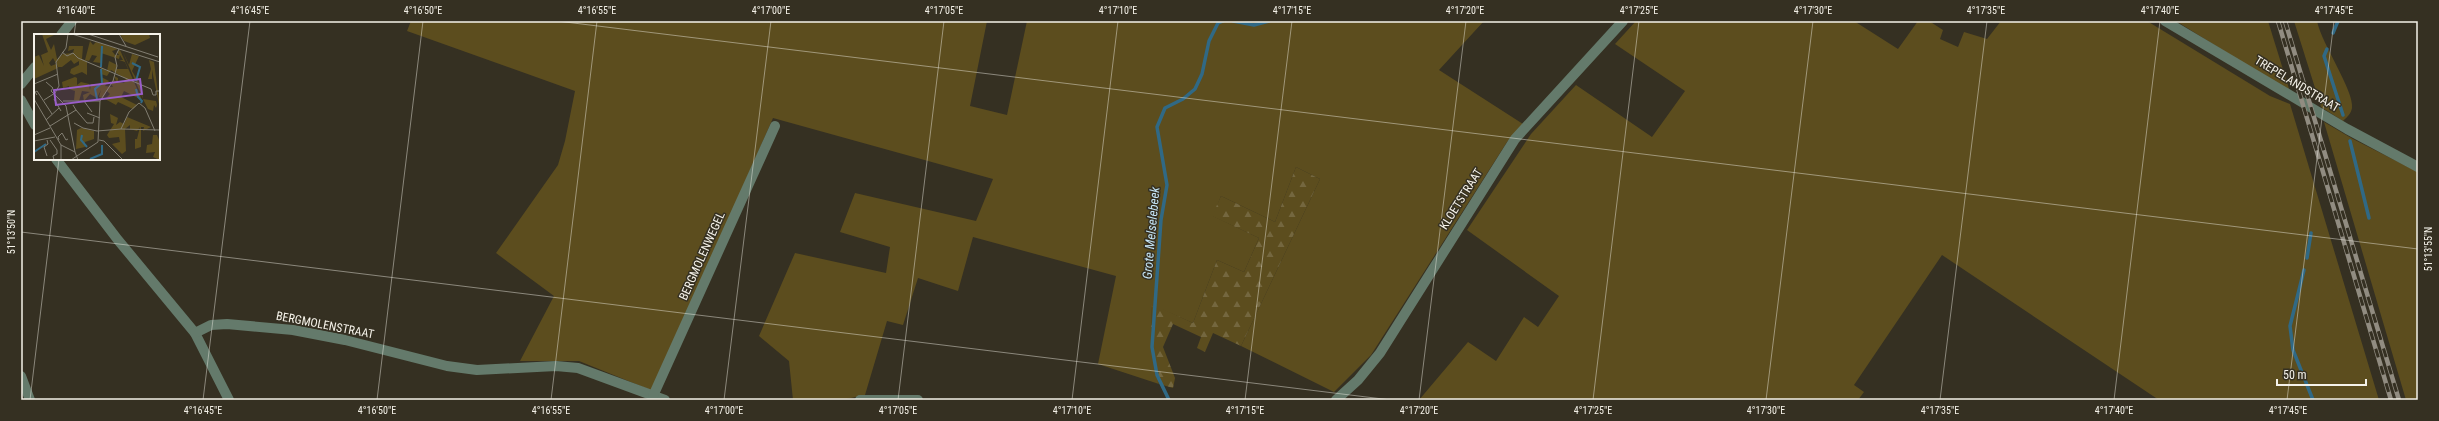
<svg xmlns="http://www.w3.org/2000/svg" width="2439" height="421" font-family="'Roboto Condensed',sans-serif">
<style>
.green{fill:#5c4d1e}
.forest{fill:url(#forest-firs)}
.lines{fill:none;stroke-linecap:round;stroke-linejoin:round}
.stream{stroke:#306985;stroke-width:3.5}
.minor{stroke:#647a6b;stroke-width:10}
.rail-casing{stroke:#918c81;stroke-width:4.5}
.rail{stroke:#353022;stroke-width:3;stroke-dasharray:9;stroke-linecap:butt}
.ticks{fill:none;stroke:#f5f2e9;stroke-width:1;stroke-opacity:0.45}
.labels{text-anchor:middle;dominant-baseline:central;stroke-width:3;stroke-linejoin:round;paint-order:stroke}
.street-label{font-size:12px;fill:#f5f2e9;stroke:#353022}
.water-label{font-size:13px;font-style:italic;fill:#c6e6f7;stroke:#353022}
.inset-river{fill:none;stroke:#306985;stroke-width:2}
.inset-road{fill:none;stroke:#827e72;stroke-width:1}
.view{fill:#9a5eca;fill-opacity:0.15;stroke:#9a5eca;stroke-width:2}
.inset-edge{fill:none;stroke:#f5f2e9;stroke-width:2}
.neatline{fill:none;stroke:#f5f2e9;stroke-width:1.5}
.ticks-label{font-size:10px;text-anchor:middle;fill:#f5f2e9}
</style>
<defs>
<pattern id="forest-firs" width="22" height="20" patternUnits="userSpaceOnUse"><rect width="22" height="20" fill="#5c4d1e"/><path d="M5 1l3.5 6h-7zM16 11l3.5 6h-7z" fill="#74673f"/></pattern>
</defs>
<rect width="100%" height="100%" fill="#353022"/>
<g class="green">
<path d="M 411,21 L 987,21 L 970,106 L 1007,115 L 1027,21 L 1484,21 L 1439,70 L 1523,124 L 1507,142 L 1371,355 L 1334,392 L 1241,346 L 1320,179 L 1296,167 L 1275,222 L 1221,196 L 1213,216 L 1259,238 L 1244,272 L 1217,260 L 1193,323 L 1152,305 C 1151,332 1149,358 1159,384 L 1098,364 L 1116,276 L 973,237 L 958,291 L 918,278 L 903,325 L 887,321 L 865,395 L 842,400 L 793,400 L 789,361 L 759,336 L 795,253 L 886,273 L 890,247 L 840,232 L 855,193 L 976,221 L 993,179 L 773,118 L 653,391 L 579,361 L 520,361 L 554,296 L 496,253 L 558,165 L 565,141 L 575,91 L 407,31 Z"/>
<polygon points="1636,21 1854,21 1898,49 1918,21 1929,21 1943,30 1940,39 1958,47 1964,32 1987,39 2001,21 2147,21 2270,96 2290,104 2379,400 2159,400 1942,255 1854,385 1864,392 1858,400 1419,400 1468,342 1496,361 1524,317 1538,327 1559,296 1467,230 1531,134 1576,85 1652,137 1685,91 1615,44"/>
<polygon points="2176,21 2268,21 2290,92"/>
<path d="M 2294,21 L 2317,21 C 2322,45 2354,90 2352,108 C 2351,114 2347,117 2343,121 L 2321,107 Z"/>
<polygon points="2324,122 2353,139 2418,172 2418,400 2406,400"/>
</g>
<path class="forest" d="M 1296,167 L 1320,179 L 1241,346 L 1213,333 L 1205,352 L 1197,348 L 1201,337 L 1173,324 L 1163,347 L 1175,378 L 1173,388 L 1159,384 C 1148,358 1151,332 1152,304 L 1193,323 L 1217,260 L 1244,272 L 1259,238 L 1212,216 L 1221,196 L 1275,222 Z"/>
<g class="lines">
<g class="stream">
<polyline points="1233,21 1254,25 1269,21"/>
<polyline points="2333,33 2338,21"/>
<polyline points="2327,49 2324,56 2343,115"/>
<polyline points="2350,141 2369,218"/>
<polyline points="2307,258 2311,233"/>
<polyline points="2304,270 2290,326 2293,350 2313,400"/>
<polyline points="1169,400 1157,375 1152,347 1161,220 1167,185 1157,127 1165,108 1183,99 1195,89 1202,74 1209,41 1218,23 1223,21"/>
</g>
<g class="minor">
<polyline points="2165,21 2347,129 2418,167"/>
<polyline points="61,35 72,21"/>
<polyline points="21,84 35,67"/>
<polyline points="21,100 35,125"/>
<polyline points="56,159 118,240 195,333 229,400"/>
<polyline points="195,333 211,325 227,324 293,330 345,340 447,366 477,370 556,366 578,368 665,400"/>
<polyline points="21,376 30,400"/>
<polyline points="653,396 775,126"/>
<polyline points="860,400 918,400"/>
<polyline points="1336,400 1358,380 1380,353 1515,139 1623,21"/>
</g>
<g class="rail-casing">
<g id="rail">
<polyline points="2278,21 2391,400"/>
<polyline points="2285,21 2399,400"/>
</g>
</g>
<use href="#rail" class="rail"/>
</g>
<path class="ticks" d="M 557,21 L 2418,249M 74,35 L 76,21M 21,232 L 1391,400M 30,400 L 59,159M 203,400 L 250,21M 377,400 L 423,21M 551,400 L 597,21M 724,400 L 771,21M 898,400 L 944,21M 1072,400 L 1118,21M 1245,400 L 1292,21M 1419,400 L 1466,21M 1593,400 L 1639,21M 1766,400 L 1813,21M 1940,400 L 1987,21M 2114,400 L 2160,21M 2287,400 L 2334,21"/>
<g class="labels">
<g class="street-label">
<text transform="translate(2297 84) rotate(31)">TREPELANDSTRAAT</text>
<text transform="translate(1461 199) rotate(-58)">KLOETSTRAAT</text>
<text transform="translate(702 256) rotate(-66)">BERGMOLENWEGEL</text>
<text transform="translate(325 325) rotate(11)">BERGMOLENSTRAAT</text>
</g>
<g class="water-label">
<text transform="translate(1151 233) rotate(-85)">Grote Melselebeek</text>
</g>
</g>
<g transform="translate(34 34)">
<rect width="126" height="126" fill="#353022"/>
<path d="M 8,0 L 22,0 L 12,5 L 17,16 L 20,10 L 23,25 L 29,20 L 39,19 L 40,15 L 34,17 L 35,12 L 49,12 L 48,25 L 53,27 L 53,41 L 48,38 L 40,41 L 36,39 L 37,35 L 45,31 L 45,27 L 40,30 L 37,26 L 28,33 L 24,33 L 19,24 L 15,29 L 17,32 L 22,30 L 24,34 L 0,45 L 0,23 L 5,21 L 10,32 L 7,21 L 14,18 ZM 56,7 L 59,11 L 62,8 L 84,15 L 78,17 L 81,21 L 85,21 L 83,18 L 86,16 L 108,66 L 90,57 L 87,63 L 103,71 L 99,75 L 84,68 L 82,71 L 71,65 L 76,60 L 73,57 L 69,64 L 65,63 L 67,56 L 63,64 L 56,60 L 50,67 L 49,61 L 56,58 L 48,57 L 45,67 L 40,66 L 41,57 L 35,55 L 35,52 L 29,54 L 28,48 L 41,43 L 43,44 L 43,51 L 47,48 L 55,50 L 56,56 L 57,50 L 67,50 L 67,34 L 73,37 L 75,27 L 83,31 L 83,35 L 94,35 L 91,28 L 85,26 L 89,26 L 86,21 L 85,25 L 67,19 L 67,29 L 59,28 L 63,22 L 58,21 L 55,27 L 51,26 ZM 77,36 L 92,45 L 90,49 L 84,48 L 84,44 L 80,42 L 82,47 L 79,46 L 77,50 L 79,53 L 71,52 L 75,47 L 67,43 L 67,40 L 73,42 ZM 88,16 L 95,31 L 98,20 L 105,22 L 98,37 L 107,52 L 109,65 L 122,67 L 123,71 L 122,74 L 120,71 L 119,77 L 114,75 L 109,65 ZM 115,26 L 120,28 L 126,75 L 118,36 L 118,45 L 114,45 L 117,35 ZM 76,80 L 84,84 L 82,91 L 86,88 L 90,90 L 93,83 L 117,93 L 109,97 L 110,93 L 107,93 L 107,113 L 101,115 L 101,105 L 103,105 L 106,93 L 103,97 L 96,95 L 96,91 L 91,95 L 92,117 L 88,120 L 78,110 L 86,108 L 85,103 L 75,104 L 73,101 L 80,90 L 77,89 ZM 47,94 L 60,97 L 60,105 L 51,108 L 51,113 L 42,115 L 43,96 ZM 119,101 L 123,101 L 125,106 L 126,126 L 119,123 L 121,118 L 112,119 L 113,111 L 118,110 Z" fill="#5c4d1e" fill-rule="evenodd"/>
<path d="M 86,0 L 115,0 L 116,4 L 101,11 L 90,7 Z" fill="#5c4d1e"/>
<path class="inset-river" d="M 98,29 L 106,33 L 102,47M 67,33 L 68,12M 102,55 L 104,63 L 108,67 L 107,69M 63,65 L 61,55 L 68,49 L 67,35M 48,101 L 47,106 L 53,113M 0,118 L 12,110M 56,125 L 68,120 L 68,111"/>
<path class="inset-road" d="M 38,0 L 126,28M 54,0 L 124,23M 85,0 L 92,12M 28,18 L 33,22 L 39,19 L 44,24 L 117,55 L 119,61 L 122,61 L 122,57 L 126,57M 12,48 L 19,54 L 17,57M 0,50 L 24,40M 17,57 L 32,72 L 41,118M 3,61 L 1,58 L 3,57 L 18,80M 0,65 L 27,111 L 27,126M 20,65 L 27,77M 10,66 L 21,59 L 25,52 L 22,28 L 32,14 L 34,0M 29,67 L 66,67M 50,67 L 58,78M 66,67 L 79,47 L 83,32 L 81,23 L 85,15M 42,76 L 53,89 L 59,89 L 60,83M 53,79 L 66,84M 12,86 L 25,74M 40,89 L 49,94 L 63,97 L 87,95 L 126,96M 16,92 L 42,76 L 39,71M 87,95 L 95,78 L 105,69 L 111,74 L 121,97M 0,101 L 16,94M 16,106 L 23,116 L 23,120 L 19,122 L 20,126M 25,106 L 24,103 L 28,99 L 32,106 L 34,105M 65,106 L 70,107 L 89,126M 0,107 L 21,103M 27,111 L 41,118 L 44,126M 13,122 L 10,113 L 14,110 L 13,106M 37,126 L 64,108 L 66,67"/>
<path class="view" d="M 106,45 L 108,60 L 22,71 L 20,56 Z"/>
<rect width="126" height="126" class="inset-edge"/>
</g>
<rect width="2439" height="421" fill="none" stroke="#353022" stroke-width="44"/>
<path d="M2277 379v6h89v-6" fill="none" stroke="#f5f2e9" stroke-width="2"/>
<text x="2283" y="379" font-size="12" fill="#f5f2e9" stroke="#353022" stroke-width="3" paint-order="stroke">50 m</text>
<rect x="22" y="22" width="2395" height="377" class="neatline"/>
<g class="ticks-label">
<text x="76" y="14">4°16'40"E</text>
<text x="250" y="14">4°16'45"E</text>
<text x="423" y="14">4°16'50"E</text>
<text x="597" y="14">4°16'55"E</text>
<text x="771" y="14">4°17'00"E</text>
<text x="944" y="14">4°17'05"E</text>
<text x="1118" y="14">4°17'10"E</text>
<text x="1292" y="14">4°17'15"E</text>
<text x="1465" y="14">4°17'20"E</text>
<text x="1639" y="14">4°17'25"E</text>
<text x="1813" y="14">4°17'30"E</text>
<text x="1986" y="14">4°17'35"E</text>
<text x="2160" y="14">4°17'40"E</text>
<text x="2334" y="14">4°17'45"E</text>
<text transform="translate(11 232) rotate(-90)" y="4">51°13'50"N</text>
<text transform="translate(2428 249) rotate(-90)" y="4">51°13'55"N</text>
<text x="203" y="414">4°16'45"E</text>
<text x="377" y="414">4°16'50"E</text>
<text x="551" y="414">4°16'55"E</text>
<text x="724" y="414">4°17'00"E</text>
<text x="898" y="414">4°17'05"E</text>
<text x="1072" y="414">4°17'10"E</text>
<text x="1245" y="414">4°17'15"E</text>
<text x="1419" y="414">4°17'20"E</text>
<text x="1593" y="414">4°17'25"E</text>
<text x="1766" y="414">4°17'30"E</text>
<text x="1940" y="414">4°17'35"E</text>
<text x="2114" y="414">4°17'40"E</text>
<text x="2288" y="414">4°17'45"E</text>
</g>
</svg>
